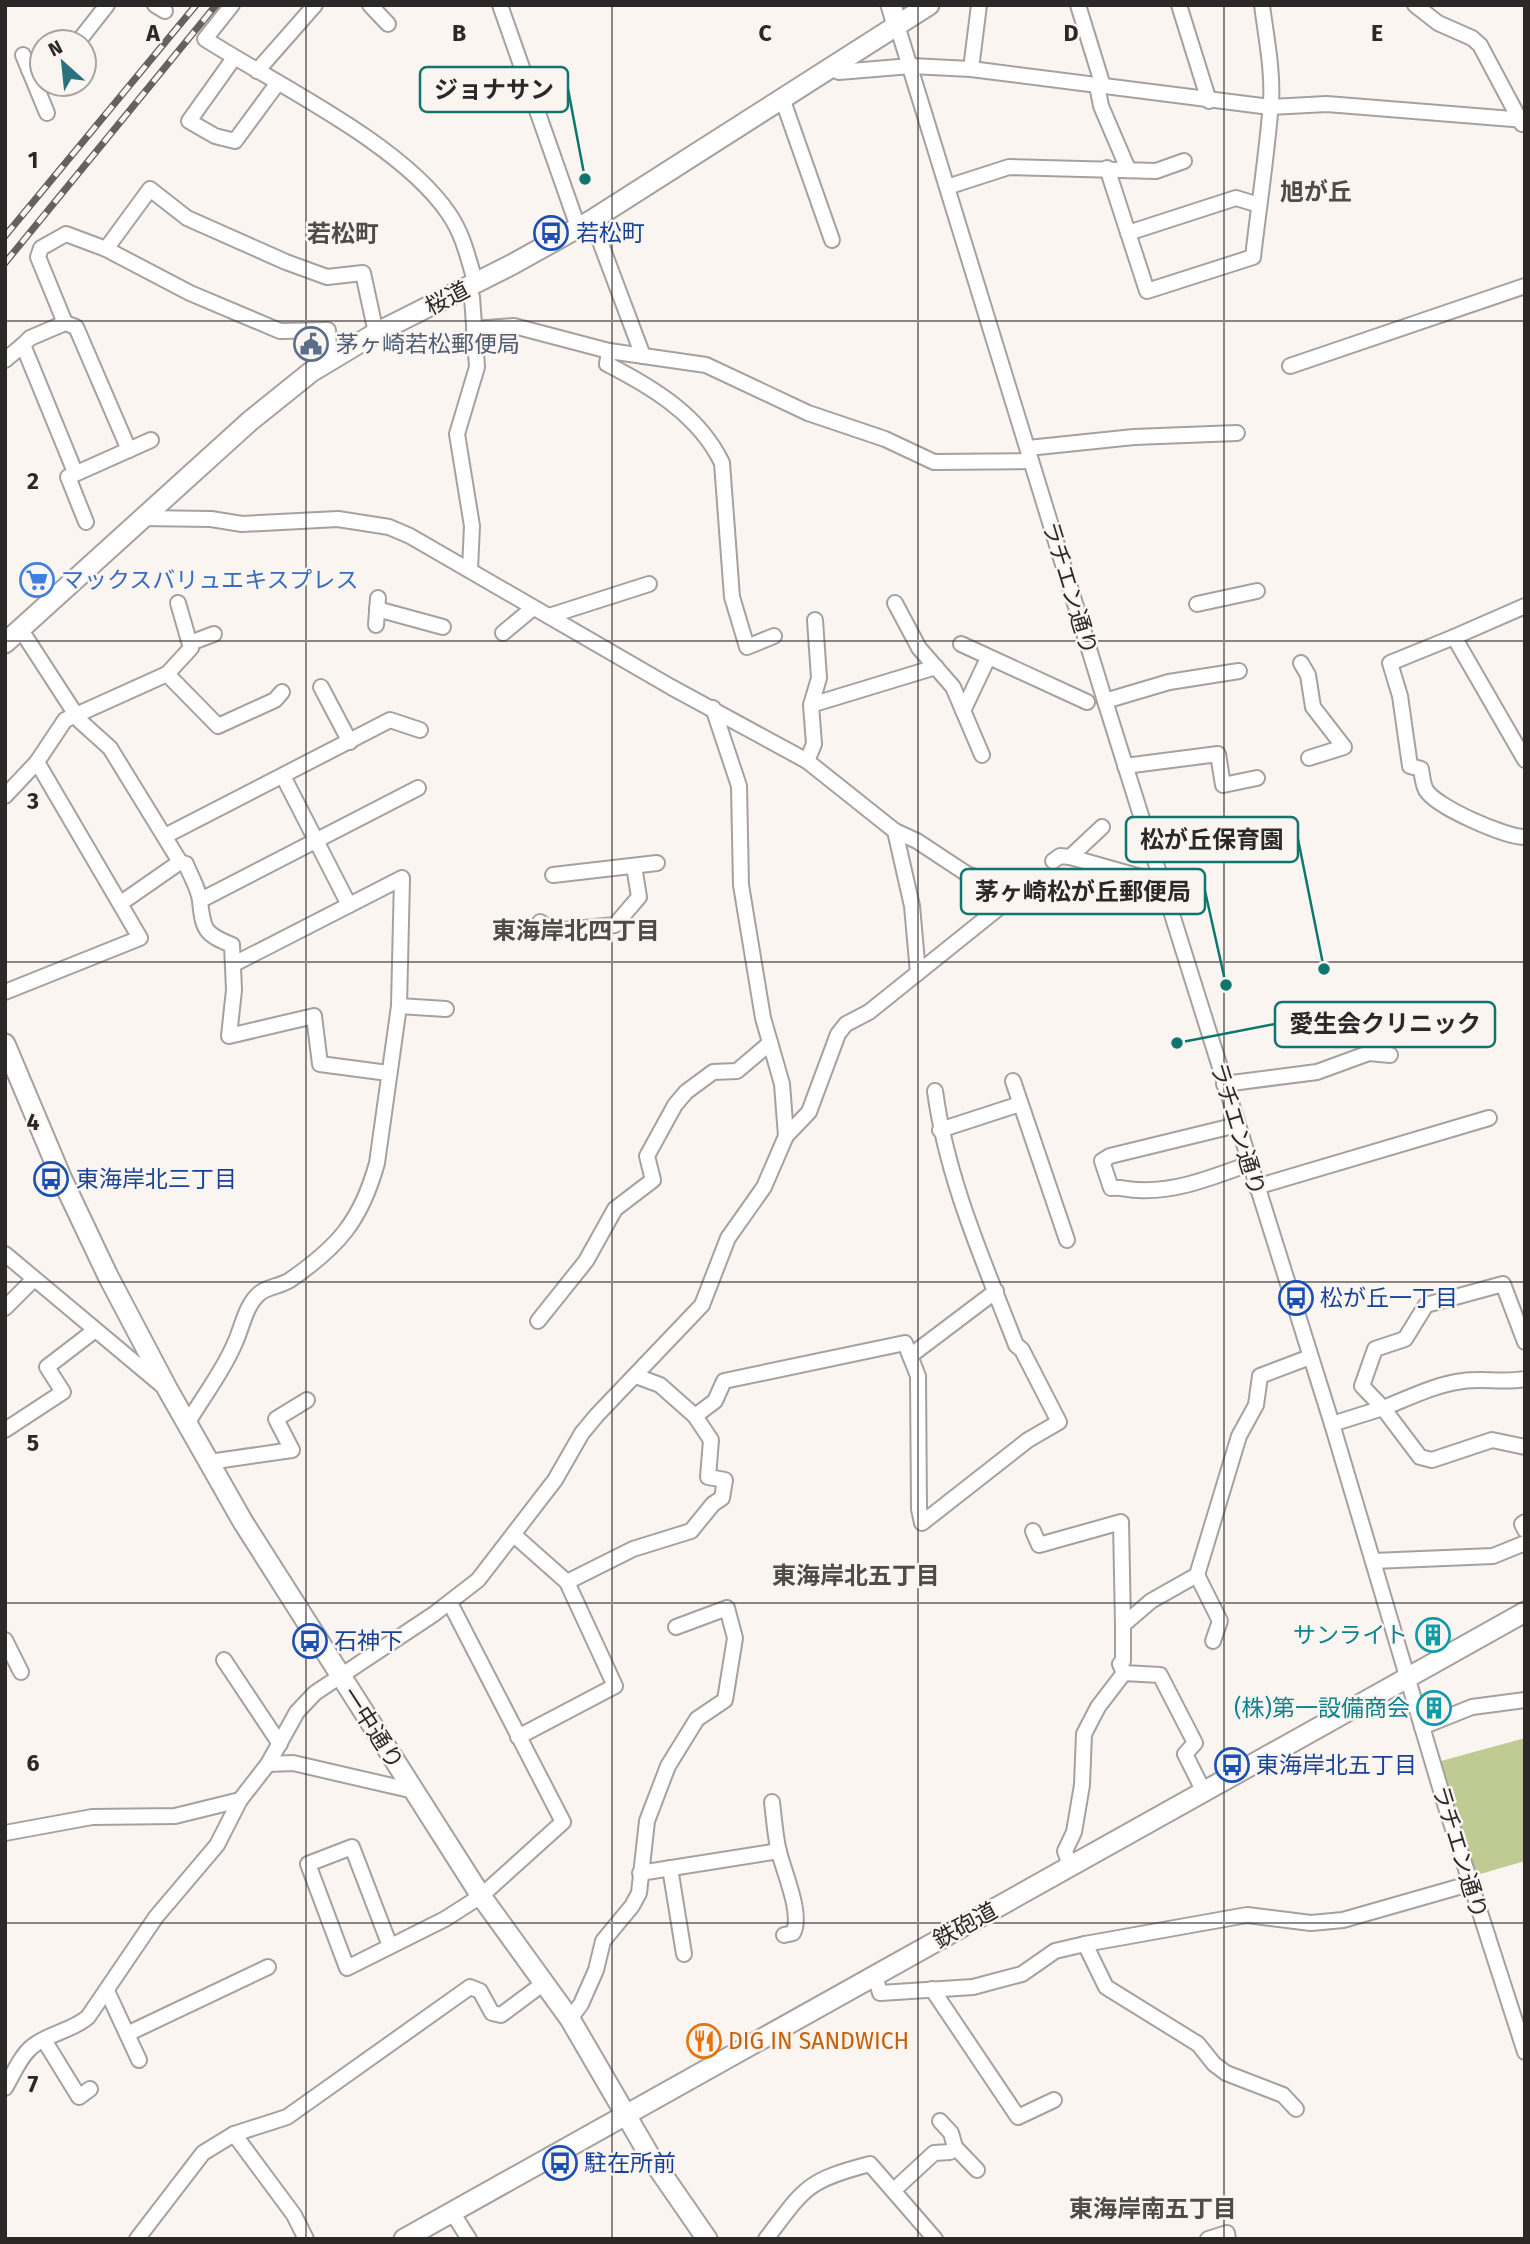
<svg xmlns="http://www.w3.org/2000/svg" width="1530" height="2244" font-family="'Fira Sans','Noto Sans JP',sans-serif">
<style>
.green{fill:#bfcb93}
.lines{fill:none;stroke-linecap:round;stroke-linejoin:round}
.street-casing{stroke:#a6a19f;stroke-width:18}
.secondary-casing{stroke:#a6a19f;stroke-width:23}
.street{stroke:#fff;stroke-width:14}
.secondary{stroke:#fff;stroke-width:19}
.rail-casing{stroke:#646160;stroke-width:7}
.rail{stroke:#fbf5f2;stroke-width:4.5;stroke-dasharray:13;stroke-linecap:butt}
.grid{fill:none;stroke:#2b2828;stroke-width:2;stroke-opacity:0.55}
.labels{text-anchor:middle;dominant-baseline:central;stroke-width:5;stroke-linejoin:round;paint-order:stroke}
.transit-label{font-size:23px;fill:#164399;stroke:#fbf5f2;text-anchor:start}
.street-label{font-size:23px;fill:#2b2828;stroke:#fbf5f2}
.service-label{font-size:23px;fill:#4e5e75;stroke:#fbf5f2;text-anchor:start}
.shop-label{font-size:23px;fill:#366cbe;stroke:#fbf5f2;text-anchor:start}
.culture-label{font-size:23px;fill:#0d838f;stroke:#fbf5f2;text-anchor:end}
.food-label{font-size:23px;fill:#c56008;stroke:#fbf5f2;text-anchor:start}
.neighbourhood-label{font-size:24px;font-weight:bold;fill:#4f4b49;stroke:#fbf5f2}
.grid-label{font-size:23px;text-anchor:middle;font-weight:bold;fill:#2b2828;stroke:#fbf5f2;stroke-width:5;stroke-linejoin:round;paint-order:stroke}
.leader{fill:none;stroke:#0f766e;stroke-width:2.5}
.callout-dot{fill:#0f766e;stroke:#fbf5f2;stroke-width:2.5}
.callout{fill:#fbf5f2;stroke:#0f766e;stroke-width:2.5}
.callout-label{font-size:24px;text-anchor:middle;font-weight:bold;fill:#2b2828}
</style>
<rect width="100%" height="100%" fill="#fbf5f2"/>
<polygon class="green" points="1525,1738 1525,1861 1470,1877 1440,1784 1441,1761"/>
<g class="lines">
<g class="street-casing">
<g id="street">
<polyline points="155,5 165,11"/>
<path d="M 232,5 L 205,39 C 277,85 402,144 449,214 C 464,236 468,259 476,284"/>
<polyline points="370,5 388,24"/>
<polyline points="500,5 578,227"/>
<polyline points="1078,5 1103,86"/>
<polyline points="1179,5 1209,101"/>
<polyline points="1415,5 1438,23 1472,38 1480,45 1522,124"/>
<polyline points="897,25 1105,701 1332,1424 1445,1804 1525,2052"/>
<polyline points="78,42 107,5"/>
<polyline points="23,55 47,113"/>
<polyline points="234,58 189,121 215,136 235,141 277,84"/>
<polyline points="831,68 839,72 911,66 971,69 1270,107 1327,104 1525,120"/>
<polyline points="971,69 979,5"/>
<polyline points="29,70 42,65"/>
<polyline points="257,71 315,5"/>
<polyline points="1097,85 1101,106 1128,169"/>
<polyline points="782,98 832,240"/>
<path d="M 1107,168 L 1147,291 L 1253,257 C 1259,205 1267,154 1271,102 C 1273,70 1266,37 1262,5"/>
<polyline points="947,187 1009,167 1156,171 1184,161"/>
<polyline points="592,220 643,356"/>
<polyline points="1128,233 1236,198 1259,205"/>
<polyline points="106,249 150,189 187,218 286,262 327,277 363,273 376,333"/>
<polyline points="468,288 472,297 477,367 457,434 472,526 470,569"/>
<polyline points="65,323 38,257 41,248 66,234 106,249 190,293 280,331 328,330 329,350 334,357"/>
<polyline points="474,329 514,326 609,351 706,365 808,413 885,439 934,462 1031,461"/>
<path d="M 609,351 L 607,364 C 652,387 699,415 722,463 L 732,597 L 747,647 L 774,636"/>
<polyline points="5,360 23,345"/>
<polyline points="1290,366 1525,286"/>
<polyline points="1028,448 1134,437 1237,433"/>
<polyline points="75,472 23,345 30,338 65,323 76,327 129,450"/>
<polyline points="142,518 211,519 242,524 338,519 389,527 410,536 671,687 807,761 895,831 917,841 967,874 986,881 1026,886"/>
<polyline points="86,522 68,477 151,440"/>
<polyline points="895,603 919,648 953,687 982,755"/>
<polyline points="1197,604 1257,591"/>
<polyline points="1525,606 1454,637 1525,760"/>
<polyline points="377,609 443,627"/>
<polyline points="549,616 649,584"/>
<polyline points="376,625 378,598"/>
<path d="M 21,630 L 80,721 L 110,748 L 180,862 L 186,864 C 190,875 199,889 200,901 C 203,929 204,934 232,945 L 234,990 L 229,1036 L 314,1016 L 320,1064 L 388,1073"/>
<polyline points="503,633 533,608"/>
<path d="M 1454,637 L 1390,663 L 1400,696 L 1410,766 L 1421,769 C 1422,775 1423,785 1426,790 C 1436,807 1505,837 1525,837"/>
<polyline points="190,643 214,634"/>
<polyline points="961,644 1087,702"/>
<polyline points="1301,663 1308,675 1313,707 1344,747 1309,758"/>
<polyline points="167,674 191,648 178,603"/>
<polyline points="321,687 350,742"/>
<polyline points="1105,701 1169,682 1239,671"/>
<polyline points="811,705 936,667"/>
<polyline points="963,711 988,658"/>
<polyline points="807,761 814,744 811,705 819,678 815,620"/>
<polyline points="1125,766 1218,754 1223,785 1257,778"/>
<polyline points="283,776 349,905"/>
<polyline points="5,796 37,762 65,720 167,674 218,726 275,700 282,692"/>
<polyline points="895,831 912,906 918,973"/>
<polyline points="165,836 390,720 420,730"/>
<polyline points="1070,857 1162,883"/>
<polyline points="1053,861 1060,856 1070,857 1102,827"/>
<polyline points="553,875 657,863"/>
<polyline points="201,900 418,788"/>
<polyline points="121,903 180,862"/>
<polyline points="540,922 553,931 615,925 639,897 634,866"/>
<polyline points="5,992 140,938 37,762"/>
<polyline points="399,1006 446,1009"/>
<polyline points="1013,1081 1067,1240"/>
<polyline points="1224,1084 1317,1072 1369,1053 1390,1055"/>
<path d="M 1237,1125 L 1110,1156 L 1102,1161 L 1111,1188 C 1122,1187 1128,1190 1138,1190 C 1177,1192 1213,1177 1249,1164"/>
<polyline points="940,1130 1020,1104"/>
<polyline points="786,1136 809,1112 838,1034 846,1024 869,1012 1026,886"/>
<polyline points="1256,1187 1489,1118"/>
<polyline points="5,1254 164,1387"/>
<polyline points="5,1308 34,1279"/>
<polyline points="538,1321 586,1261 615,1209 653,1180 647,1156 675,1105 686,1092 713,1072 737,1071 770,1043"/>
<path d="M 1525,1342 L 1503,1284 L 1426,1305 L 1405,1339 L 1375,1349 L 1362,1386 L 1383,1408 C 1409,1398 1436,1384 1463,1381 C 1484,1378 1503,1383 1525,1379"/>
<polyline points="910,1356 996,1291"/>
<path d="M 636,1376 L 660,1385 L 695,1416 L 715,1401 L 724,1381 L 905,1343 L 918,1376 L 919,1509 L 922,1523 L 1028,1440 L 1059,1422 L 1022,1350 L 1016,1345 C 984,1262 947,1180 935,1091"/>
<path d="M 187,1424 C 202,1398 222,1373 234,1345 C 242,1329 245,1305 260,1293 C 267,1287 281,1286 290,1280 C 338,1247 361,1221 377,1163 L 399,1006 L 402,878 L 234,964"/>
<polyline points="1332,1424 1383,1408 1420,1457 1432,1460 1492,1440 1525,1447"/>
<polyline points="5,1430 63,1392 47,1367 94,1331"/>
<polyline points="209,1462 292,1450 276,1419 307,1400"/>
<polyline points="1525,1522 1522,1524 1525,1530"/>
<polyline points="1033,1531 1039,1545 1121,1522 1123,1625"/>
<polyline points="514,1535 567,1582 615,1686 518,1737"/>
<polyline points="1373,1561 1493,1556 1525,1543"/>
<polyline points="1197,1575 1220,1621 1213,1641"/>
<polyline points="567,1582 633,1549 691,1531 713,1504 722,1498 725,1480 708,1477 711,1440 695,1416"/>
<polyline points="5,1640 21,1672"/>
<polyline points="224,1660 280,1744"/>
<polyline points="1124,1673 1120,1664 1123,1661 1123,1625 1151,1601 1197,1575 1239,1436 1256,1405 1260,1376 1310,1357"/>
<polyline points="1422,1727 1472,1707 1525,1700"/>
<polyline points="268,1764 293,1763 414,1791"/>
<path d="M 772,1802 C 774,1818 775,1836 779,1852 C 784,1872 803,1915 793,1933 L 784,1935"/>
<polyline points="5,1833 92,1817 175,1816 240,1800 268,1764 297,1712 315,1693 434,1614 478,1580 555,1480 582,1433 597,1415 702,1305 728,1238 764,1187 786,1136 782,1084 763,1018 741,885 739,786 713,708"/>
<polyline points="1070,1866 1065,1851 1074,1832 1082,1785 1084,1734 1098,1707 1124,1673 1160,1675 1195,1743 1185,1754 1204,1792"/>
<polyline points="670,1868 684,1954"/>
<polyline points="640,1873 779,1851"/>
<polyline points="390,1946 352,1847 308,1864 347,1968 445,1919 481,1896 563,1822 450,1603"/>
<polyline points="875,1975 880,1993 973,1987 1022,1974 1055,1951 1085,1944"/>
<polyline points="932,1989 1018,2117 1054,2100"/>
<polyline points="107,1991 139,2060"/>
<polyline points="570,2019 581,2004 596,1970 603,1941 632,1906 639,1893 647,1821 668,1766 697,1719 725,1700 735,1638 727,1608 676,1627"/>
<polyline points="127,2034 268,1967"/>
<polyline points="44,2040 79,2097 90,2089"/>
<path d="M 5,2088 C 13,2075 20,2056 33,2046 C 49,2033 72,2031 88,2017 L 156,1917 L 217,1845 L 240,1800"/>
<polyline points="1296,2109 1283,2095 1226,2073 1214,2064 1198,2044 1106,1987 1085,1944 1247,1915 1311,1923 1343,1920 1469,1884"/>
<polyline points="234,2134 294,2215 306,2239"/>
<polyline points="955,2147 977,2170"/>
<polyline points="894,2190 934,2153 950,2152 955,2147 951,2133 940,2121"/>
<polyline points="452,2212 469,2239"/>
<polyline points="137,2239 203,2153 234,2134 287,2117 470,1987 480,1991 492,2013 501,2015 544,1983"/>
<path d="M 766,2239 C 805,2188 805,2181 870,2164 L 935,2239"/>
<polyline points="1208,2239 1227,2233 1228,2239"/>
</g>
</g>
<g class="secondary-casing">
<g id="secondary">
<polyline points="891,5 897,25"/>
<polyline points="5,643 250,421 311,372 376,333 513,264 592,220 929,5"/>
<polyline points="5,1044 61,1177 108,1276 168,1390 243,1522 481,1896 570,2019 651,2158 707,2239"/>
<polyline points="404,2239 1525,1612"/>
</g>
</g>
<use href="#street" class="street"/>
<use href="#secondary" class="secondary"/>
<g class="rail-casing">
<g id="rail">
<polyline points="5,236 196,5"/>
<polyline points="5,263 216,5"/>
</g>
</g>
<use href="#rail" class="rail"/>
</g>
<path class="grid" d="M 306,5 L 306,2239M 612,5 L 612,2239M 918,5 L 918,2239M 1224,5 L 1224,2239M 5,321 L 1525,321M 5,641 L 1525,641M 5,962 L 1525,962M 5,1282 L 1525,1282M 5,1603 L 1525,1603M 5,1923 L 1525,1923"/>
<defs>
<g id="bus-ring" transform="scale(1.75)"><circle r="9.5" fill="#fbf5f2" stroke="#1a4fb4" stroke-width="1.5"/><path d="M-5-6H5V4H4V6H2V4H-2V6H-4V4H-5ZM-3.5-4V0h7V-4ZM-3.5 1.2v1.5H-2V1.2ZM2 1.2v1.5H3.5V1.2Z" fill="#1a4fb4"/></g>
<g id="civic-ring" transform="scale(1.75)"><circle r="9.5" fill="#fbf5f2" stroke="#5c6f8a" stroke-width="1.5"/><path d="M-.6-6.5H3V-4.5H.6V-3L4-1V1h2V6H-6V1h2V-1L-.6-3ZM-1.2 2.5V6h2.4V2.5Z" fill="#5c6f8a"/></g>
<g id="supermarket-ring" transform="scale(1.75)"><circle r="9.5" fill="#fbf5f2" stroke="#3f7fe0" stroke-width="1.5"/><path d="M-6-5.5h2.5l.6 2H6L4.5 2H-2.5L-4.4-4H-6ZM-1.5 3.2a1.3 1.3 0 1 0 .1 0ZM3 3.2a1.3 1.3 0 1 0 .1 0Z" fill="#3f7fe0"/></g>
<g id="building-ring" transform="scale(1.75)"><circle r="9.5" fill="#fbf5f2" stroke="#0f9aa8" stroke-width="1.5"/><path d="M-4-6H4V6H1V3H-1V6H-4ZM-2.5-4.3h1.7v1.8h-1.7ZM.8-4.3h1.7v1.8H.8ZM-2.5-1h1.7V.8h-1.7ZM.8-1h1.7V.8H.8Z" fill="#0f9aa8"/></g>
<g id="restaurant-ring" transform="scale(1.75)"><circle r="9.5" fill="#fbf5f2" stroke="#e8710a" stroke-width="1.5"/><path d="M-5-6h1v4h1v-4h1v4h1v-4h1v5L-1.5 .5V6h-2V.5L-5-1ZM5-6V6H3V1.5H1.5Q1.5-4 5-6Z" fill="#e8710a"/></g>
</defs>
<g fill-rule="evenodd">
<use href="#bus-ring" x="551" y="233"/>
<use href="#civic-ring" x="311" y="344"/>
<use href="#supermarket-ring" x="37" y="580"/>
<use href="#bus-ring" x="51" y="1179"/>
<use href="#bus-ring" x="1296" y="1298"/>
<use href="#building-ring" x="1433" y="1635"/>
<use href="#bus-ring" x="310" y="1641"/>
<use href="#building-ring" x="1434" y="1708"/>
<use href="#bus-ring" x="1232" y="1765"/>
<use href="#restaurant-ring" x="704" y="2041"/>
<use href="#bus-ring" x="560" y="2163"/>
</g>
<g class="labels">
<g class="transit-label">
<text x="576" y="233">若松町</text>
<text x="76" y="1179">東海岸北三丁目</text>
<text x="1320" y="1298">松が丘一丁目</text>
<text x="334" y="1641">石神下</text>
<text x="1256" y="1765">東海岸北五丁目</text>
<text x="584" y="2163">駐在所前</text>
</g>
<g class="street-label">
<text transform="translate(447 298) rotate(-27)">桜道</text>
<text transform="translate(1070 588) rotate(73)">ラチエン通り</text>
<text transform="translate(1238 1129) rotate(73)">ラチエン通り</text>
<text transform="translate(373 1728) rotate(57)">一中通り</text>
<text transform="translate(1460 1852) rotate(73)">ラチエン通り</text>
<text transform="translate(965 1925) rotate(-29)">鉄砲道</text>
</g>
<g class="service-label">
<text x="336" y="344">茅ヶ崎若松郵便局</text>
</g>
<g class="shop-label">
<text x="61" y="580">マックスバリュエキスプレス</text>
</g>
<g class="culture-label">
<text x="1408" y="1635">サンライト</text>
<text x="1410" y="1708">(株)第一設備商会</text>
</g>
<g class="food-label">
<text x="728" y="2041">DIG IN SANDWICH</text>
</g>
<g class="neighbourhood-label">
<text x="1316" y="192">旭が丘</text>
<text x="343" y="234">若松町</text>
<text x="576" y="931">東海岸北四丁目</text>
<text x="856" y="1576">東海岸北五丁目</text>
<text x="1153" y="2209">東海岸南五丁目</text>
</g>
</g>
<g class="grid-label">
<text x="153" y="41">A</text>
<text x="459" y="41">B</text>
<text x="765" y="41">C</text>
<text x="1071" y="41">D</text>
<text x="1377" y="41">E</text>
<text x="33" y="168">1</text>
<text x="33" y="489">2</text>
<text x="33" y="809">3</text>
<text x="33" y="1130">4</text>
<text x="33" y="1451">5</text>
<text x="33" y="1771">6</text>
<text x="33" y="2092">7</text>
</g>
<path class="leader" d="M585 179L568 89M1324 969L1298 839M1226 985L1205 891M1177 1043L1275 1024"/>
<g class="callout-dot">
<circle cx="585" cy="179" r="7"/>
<circle cx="1324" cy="969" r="7"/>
<circle cx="1226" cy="985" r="7"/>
<circle cx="1177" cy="1043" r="7"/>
</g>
<g class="callout">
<rect x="420" y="67" width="148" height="45" rx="7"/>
<rect x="1126" y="817" width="172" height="45" rx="7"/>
<rect x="961" y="869" width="244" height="45" rx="7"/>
<rect x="1275" y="1002" width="220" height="45" rx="7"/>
</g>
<g class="callout-label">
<text x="494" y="98">ジョナサン</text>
<text x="1212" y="848">松が丘保育園</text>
<text x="1083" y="900">茅ヶ崎松が丘郵便局</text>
<text x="1385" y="1032">愛生会クリニック</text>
</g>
<rect width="1530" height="2244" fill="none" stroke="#2b2828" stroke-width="14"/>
<g transform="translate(63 63) rotate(333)"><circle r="33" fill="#fbf5f2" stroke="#a8a3a1" stroke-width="2"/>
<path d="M0-5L12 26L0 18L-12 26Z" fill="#2a727d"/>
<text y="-10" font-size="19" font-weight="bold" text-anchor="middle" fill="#2b2828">N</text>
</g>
</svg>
